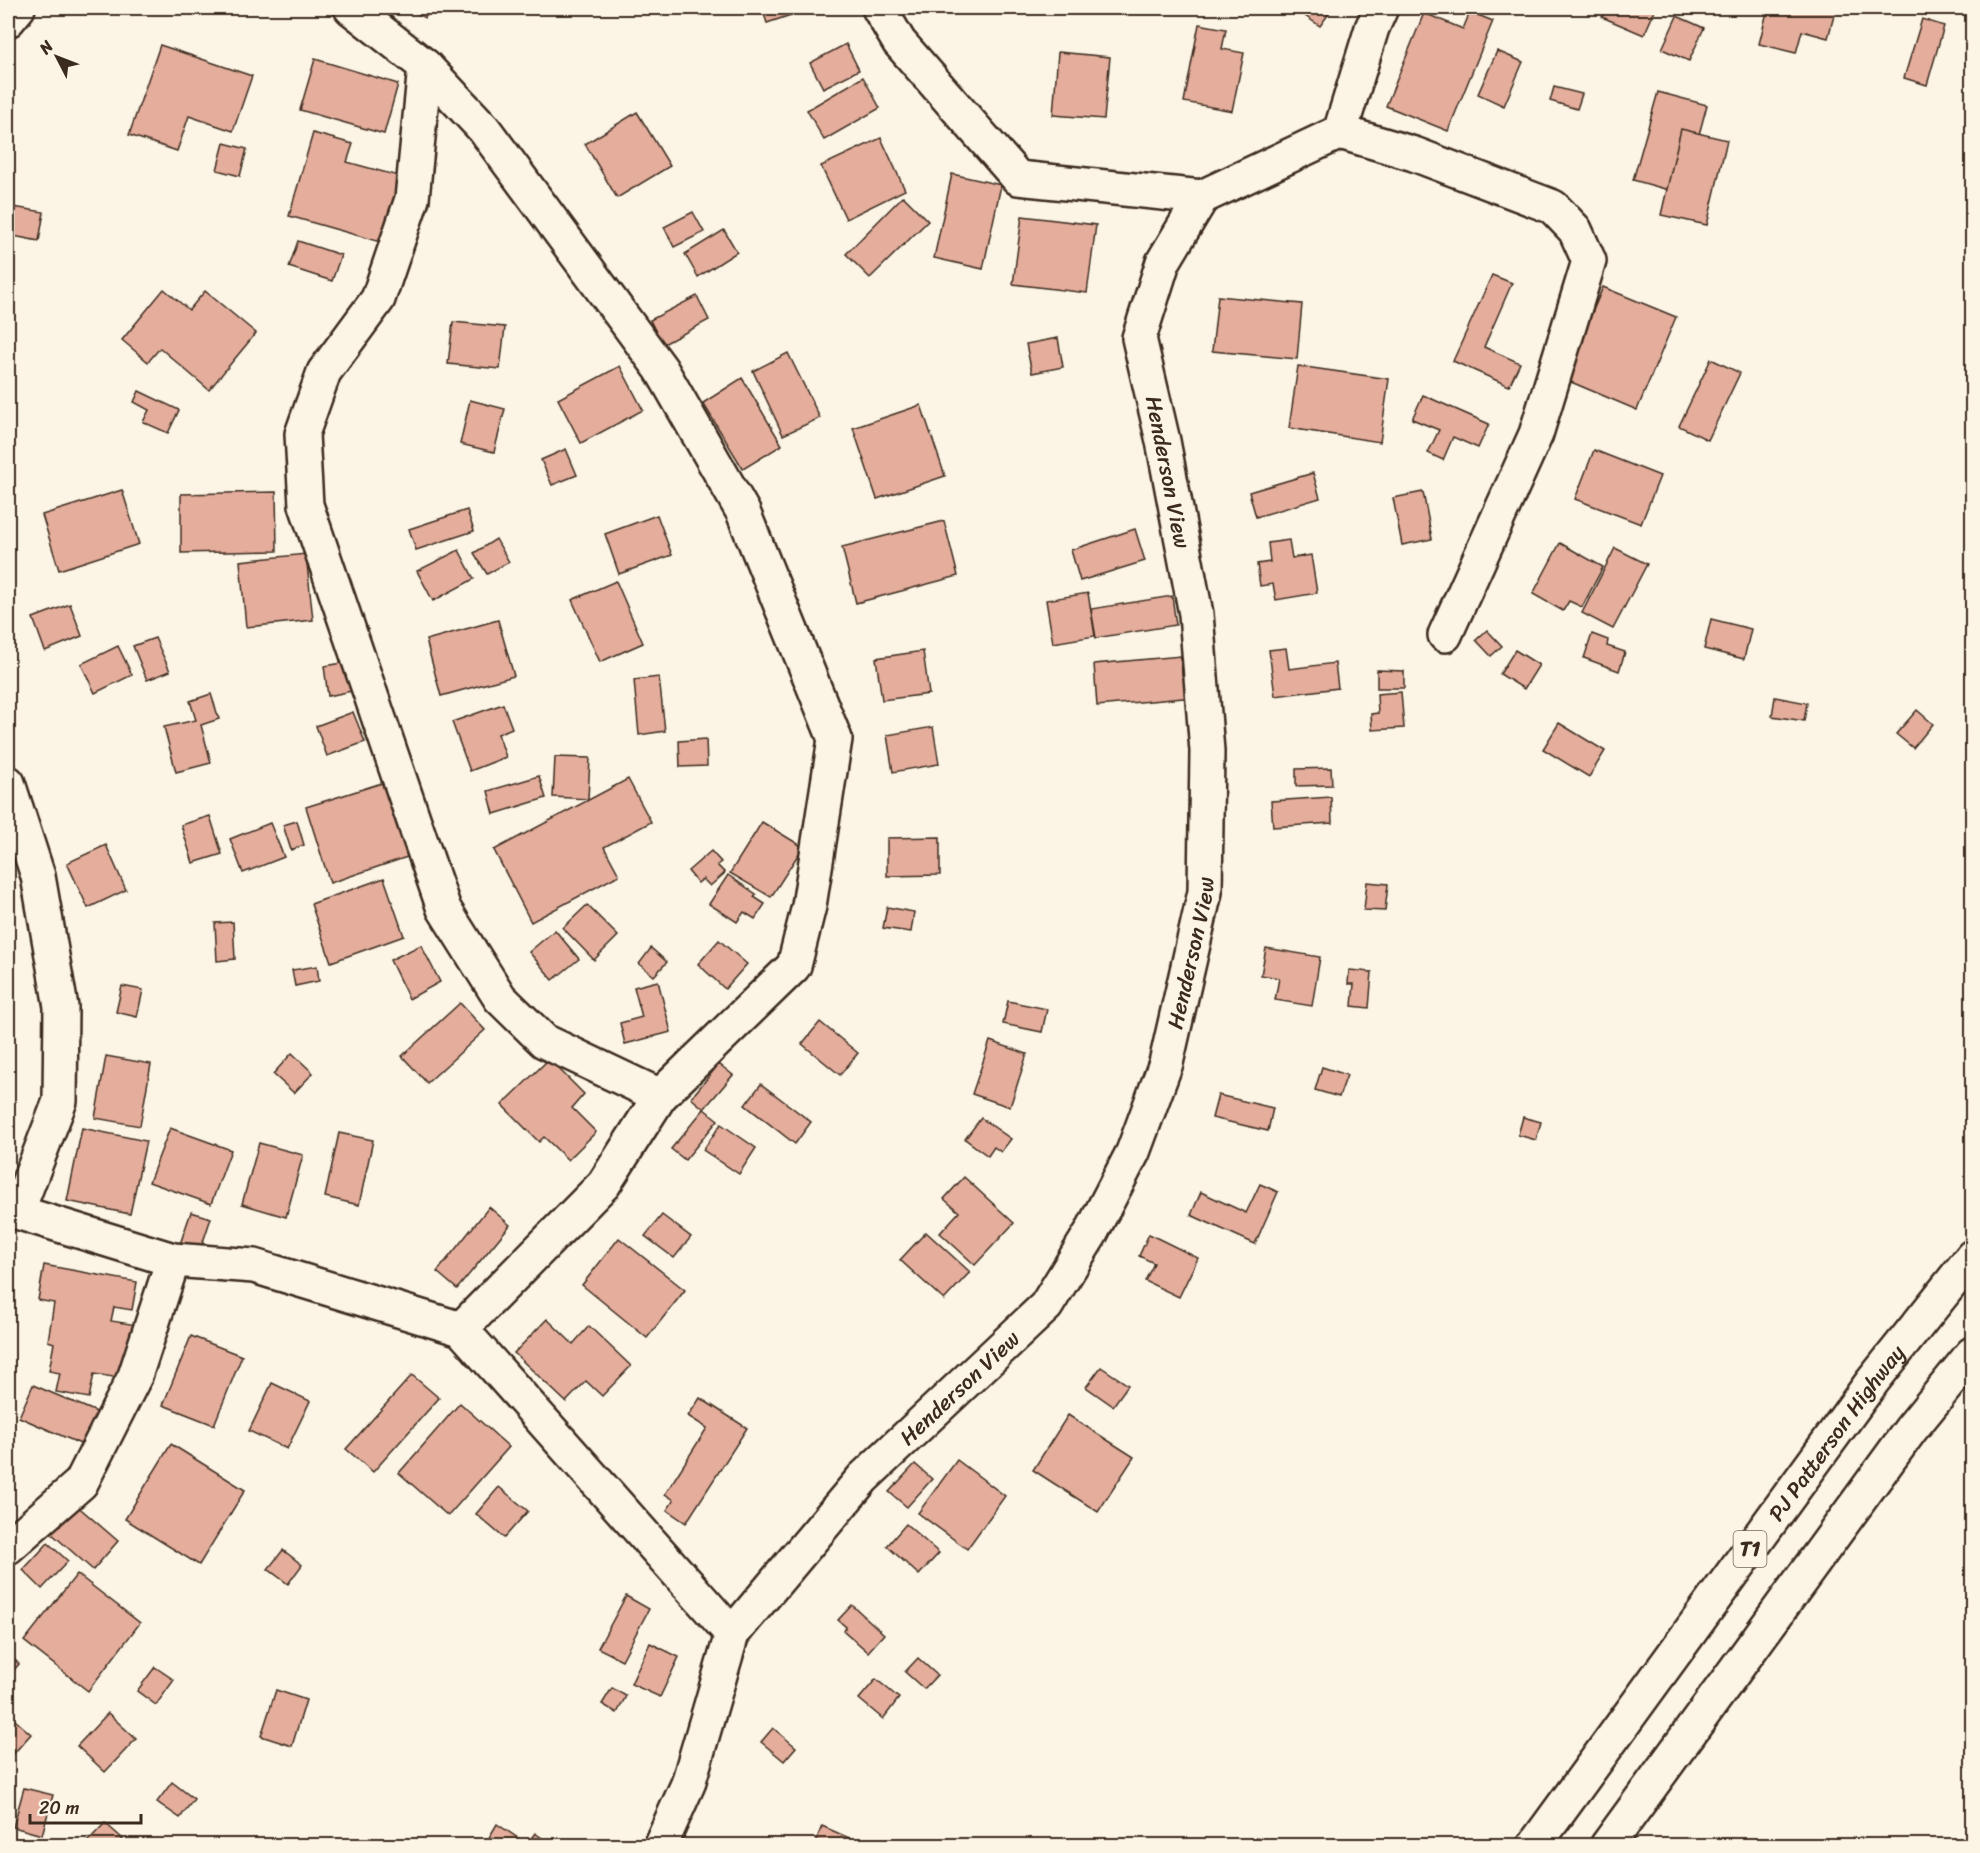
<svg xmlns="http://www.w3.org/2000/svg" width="1980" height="1853" font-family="Sriracha,sans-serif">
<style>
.building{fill:#e4ad9c;stroke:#3b2a1e;stroke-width:1.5}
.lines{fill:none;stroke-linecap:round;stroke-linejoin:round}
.minor-casing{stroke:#3b2a1e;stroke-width:38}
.highway-casing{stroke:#3b2a1e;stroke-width:38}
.minor{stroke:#fcf5e5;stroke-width:33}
.highway{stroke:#fcf5e5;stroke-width:33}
.labels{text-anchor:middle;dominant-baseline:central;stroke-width:4.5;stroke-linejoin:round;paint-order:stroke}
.shield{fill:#fcf5e5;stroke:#75675a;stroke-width:1.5}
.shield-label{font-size:21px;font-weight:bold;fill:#3b2a1e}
.street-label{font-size:22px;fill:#3b2a1e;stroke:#fcf5e5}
</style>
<rect width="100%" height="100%" fill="#fcf5e5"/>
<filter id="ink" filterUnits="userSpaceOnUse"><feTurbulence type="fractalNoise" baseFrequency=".0167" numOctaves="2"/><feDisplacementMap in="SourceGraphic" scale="12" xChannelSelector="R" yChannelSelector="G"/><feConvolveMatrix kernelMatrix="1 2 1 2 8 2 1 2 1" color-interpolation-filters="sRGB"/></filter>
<g filter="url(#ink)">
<g class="building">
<polygon points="407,8 431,8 425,18"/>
<polygon points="455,8 473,8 466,16"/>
<polygon points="762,8 812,8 767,23"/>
<polygon points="1293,8 1333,8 1320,26"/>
<polygon points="1606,8 1656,8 1644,35 1602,17"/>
<polygon points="1768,8 1836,8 1828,38 1802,31 1796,53 1759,44"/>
<polygon points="1470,12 1493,21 1448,131 1386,106 1424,13 1463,29"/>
<polygon points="1677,16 1704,28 1689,61 1662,49"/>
<polygon points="1922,19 1944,26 1927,85 1904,78"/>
<polygon points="1199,24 1226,29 1222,49 1244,53 1232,111 1184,102"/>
<polygon points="846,44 859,70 823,88 810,63"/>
<polygon points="160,45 252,76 233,131 189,116 177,151 129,135"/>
<polygon points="1497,51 1523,62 1504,106 1478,94"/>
<polygon points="1058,52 1110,57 1104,119 1053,115"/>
<polygon points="315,59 398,84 384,134 300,110"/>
<polygon points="863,77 880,108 824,140 807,110"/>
<polygon points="1554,87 1582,94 1577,109 1550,101"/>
<polygon points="1658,92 1707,105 1683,194 1633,180"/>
<polygon points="637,112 670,166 617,198 585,144"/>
<polygon points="1681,129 1727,140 1707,225 1661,215"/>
<polygon points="313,133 353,144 347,162 402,177 384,243 289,216"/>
<polygon points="881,138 905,190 846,219 821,166"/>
<polygon points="224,143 247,149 240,176 217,170"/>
<polygon points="952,174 1001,185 983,269 934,258"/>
<polygon points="903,196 928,221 870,278 846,254"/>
<polygon points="13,207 44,212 39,241 8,235"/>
<polygon points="693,212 704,232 674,247 664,227"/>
<polygon points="1022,216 1096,225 1087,293 1013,284"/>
<polygon points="724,230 737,252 698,277 685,254"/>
<polygon points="298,241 341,255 332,281 289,267"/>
<polygon points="1492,275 1512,283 1484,347 1520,363 1509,386 1453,361"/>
<polygon points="1603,287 1676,317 1637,410 1564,379"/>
<polygon points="164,289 189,310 205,291 256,333 209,390 160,348 148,362 122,340"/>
<polygon points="697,296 709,320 662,345 650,320"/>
<polygon points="1218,296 1302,304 1297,359 1212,351"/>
<polygon points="453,322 505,327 500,369 448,364"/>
<polygon points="1058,338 1063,367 1032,373 1026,344"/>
<polygon points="788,353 820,418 783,435 753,371"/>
<polygon points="1711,359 1740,373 1708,440 1679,426"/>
<polygon points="620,366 643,410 581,443 558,399"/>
<polygon points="1298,366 1389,379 1380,442 1289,428"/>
<polygon points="742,378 782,445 743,469 703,403"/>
<polygon points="139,391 179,410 168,433 143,422 149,410 134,402"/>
<polygon points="1423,395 1489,424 1478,448 1453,437 1443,460 1428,453 1439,430 1412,419"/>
<polygon points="470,400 505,409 494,452 460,444"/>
<polygon points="921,405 945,476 877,499 853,428"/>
<polygon points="566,449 577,475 552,485 541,460"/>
<polygon points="1594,450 1660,476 1641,524 1575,499"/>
<polygon points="1313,473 1320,498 1256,517 1249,492"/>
<polygon points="122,490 139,544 59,570 42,515"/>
<polygon points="276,492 277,551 181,553 181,494"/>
<polygon points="1423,492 1432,539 1402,545 1393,498"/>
<polygon points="467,510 474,531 416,550 409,529"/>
<polygon points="657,515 672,555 619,574 605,534"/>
<polygon points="944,521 958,576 856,603 842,547"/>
<polygon points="1135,529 1145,561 1080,581 1071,550"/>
<polygon points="496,539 509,562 487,574 474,553"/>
<polygon points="1289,540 1292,558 1311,555 1317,593 1276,600 1273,584 1260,586 1257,564 1270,562 1268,543"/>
<polygon points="1560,543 1603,567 1582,607 1569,601 1563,611 1533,594"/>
<polygon points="1615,548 1647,564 1613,629 1582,613"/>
<polygon points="459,550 474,579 433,601 417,571"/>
<polygon points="306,554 313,620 246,627 240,561"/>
<polygon points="616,581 643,643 600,662 572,600"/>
<polygon points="1088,593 1095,636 1053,643 1046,600"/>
<polygon points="1172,596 1176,625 1096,638 1091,609"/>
<polygon points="70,604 82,636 45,651 33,618"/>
<polygon points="1711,619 1751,629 1744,659 1704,649"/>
<polygon points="498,620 514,676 441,696 426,640"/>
<polygon points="1487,630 1502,646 1491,656 1476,640"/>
<polygon points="1592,634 1608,640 1607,646 1625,652 1619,671 1584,658"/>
<polygon points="155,638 170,671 147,680 133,646"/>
<polygon points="118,646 132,675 95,693 81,664"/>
<polygon points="1286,648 1289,669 1335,663 1338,688 1275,696 1269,650"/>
<polygon points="1515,650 1539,665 1524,689 1500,674"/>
<polygon points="923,651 929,694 882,700 876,658"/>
<polygon points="1181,656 1182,675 1192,674 1194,697 1097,706 1094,664"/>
<polygon points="348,662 352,691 328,696 324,666"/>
<polygon points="1377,670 1404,671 1404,688 1377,688"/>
<polygon points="659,677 665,731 639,735 634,680"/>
<polygon points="1401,692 1404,728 1372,730 1371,714 1378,713 1377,694"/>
<polygon points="211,694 219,719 201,725 211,763 176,772 164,727 196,720 190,701"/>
<polygon points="1775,697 1807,703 1804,721 1772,716"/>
<polygon points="503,704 512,728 498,734 506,757 470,771 452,722"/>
<polygon points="1917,710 1933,724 1913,748 1896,734"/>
<polygon points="353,712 365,742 327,756 316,726"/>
<polygon points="1559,723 1605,751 1589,777 1543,749"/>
<polygon points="933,727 939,764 893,772 887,735"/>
<polygon points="706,739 707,766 680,767 679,741"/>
<polygon points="555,757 590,758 588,799 553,797"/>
<polygon points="1331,768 1332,785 1296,786 1296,769"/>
<polygon points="539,776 546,798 494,814 488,791"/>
<polygon points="628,779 651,822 604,847 619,875 531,922 494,850"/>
<polygon points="385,782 410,856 330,883 306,807"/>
<polygon points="1331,797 1332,823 1273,827 1271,801"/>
<polygon points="210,816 222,854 193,863 181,825"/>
<polygon points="297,821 304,845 291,850 283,825"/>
<polygon points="762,822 803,847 771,897 730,873"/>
<polygon points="270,823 284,857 243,873 230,839"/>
<polygon points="940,837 940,875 887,876 887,838"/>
<polygon points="106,845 126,890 88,908 67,863"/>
<polygon points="711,851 721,862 717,865 725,873 710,886 703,879 698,883 688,871"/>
<polygon points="728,875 756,894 754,897 765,904 755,919 744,912 737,922 709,904"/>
<polygon points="384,878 404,936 331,962 311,904"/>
<polygon points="1367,882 1388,884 1385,911 1364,910"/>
<polygon points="587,905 618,936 594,960 563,928"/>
<polygon points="887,907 914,912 911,932 883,928"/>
<polygon points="233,922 235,959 217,961 215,923"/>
<polygon points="555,930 579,959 553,980 529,952"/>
<polygon points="719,940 747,964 725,989 698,964"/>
<polygon points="421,945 440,982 409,999 390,960"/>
<polygon points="651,948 667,962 654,976 639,964"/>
<polygon points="1266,948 1320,957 1312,1006 1275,1000 1279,978 1261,975"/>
<polygon points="317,966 319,981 295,986 292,970"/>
<polygon points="1349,970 1372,972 1369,1008 1352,1006 1354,984 1348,984"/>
<polygon points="658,981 671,1032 625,1044 620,1023 642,1017 634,987"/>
<polygon points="122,986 143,990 137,1017 116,1012"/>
<polygon points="1008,1001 1047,1009 1042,1032 1003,1024"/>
<polygon points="460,1003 485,1030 427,1083 402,1056"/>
<polygon points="820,1022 858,1053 840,1075 802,1044"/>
<polygon points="990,1041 1027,1054 1010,1107 972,1094"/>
<polygon points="292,1053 313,1073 294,1093 273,1074"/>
<polygon points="106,1056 151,1064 140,1126 95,1118"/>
<polygon points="549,1059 584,1094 572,1108 596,1132 568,1160 544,1137 539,1142 502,1105"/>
<polygon points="719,1064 733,1075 704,1109 691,1098"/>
<polygon points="1322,1067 1347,1075 1339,1097 1315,1090"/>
<polygon points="761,1084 811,1122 795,1144 745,1105"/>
<polygon points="1218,1095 1273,1108 1268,1131 1212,1118"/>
<polygon points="704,1109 718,1120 685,1160 671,1149"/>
<polygon points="1523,1117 1541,1122 1536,1140 1518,1135"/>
<polygon points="981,1118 1011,1139 1001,1152 994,1147 988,1156 965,1139"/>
<polygon points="721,1124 756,1148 739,1174 703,1150"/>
<polygon points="82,1128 146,1141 130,1214 67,1201"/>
<polygon points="170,1128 231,1150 211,1204 149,1182"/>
<polygon points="339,1133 373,1140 359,1205 325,1197"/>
<polygon points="259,1143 303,1155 286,1217 242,1204"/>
<polygon points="964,1177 1014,1223 975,1265 940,1233 959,1212 944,1199"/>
<polygon points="1260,1184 1278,1192 1255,1244 1191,1215 1201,1192 1246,1213"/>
<polygon points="489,1207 510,1225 457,1289 437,1272"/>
<polygon points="191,1212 211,1218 199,1254 179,1247"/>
<polygon points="662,1215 691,1237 674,1258 645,1236"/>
<polygon points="926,1232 970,1272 944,1300 900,1260"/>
<polygon points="1149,1234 1198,1258 1179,1297 1145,1281 1154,1263 1139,1256"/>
<polygon points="619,1238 685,1290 647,1338 582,1285"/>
<polygon points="44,1265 137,1282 132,1310 114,1307 111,1321 137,1325 132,1351 125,1350 120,1378 94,1374 89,1398 56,1392 60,1373 49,1371 54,1343 48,1341 54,1303 38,1300"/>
<polygon points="547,1319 573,1344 589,1326 631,1366 602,1396 586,1381 566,1402 514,1353"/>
<polygon points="191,1336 242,1356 214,1425 163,1405"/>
<polygon points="1101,1367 1128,1385 1113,1406 1086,1387"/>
<polygon points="412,1375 439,1398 373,1472 346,1449"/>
<polygon points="272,1383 310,1401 287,1449 249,1431"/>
<polygon points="33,1385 99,1413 85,1446 19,1417"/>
<polygon points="700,1398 747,1428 686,1523 667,1510 674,1500 665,1494 707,1428 688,1416"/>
<polygon points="460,1403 509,1447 448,1516 399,1473"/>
<polygon points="1068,1415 1134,1457 1098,1512 1033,1470"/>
<polygon points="171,1444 245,1490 199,1565 125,1519"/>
<polygon points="957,1460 1005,1496 967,1549 918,1513"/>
<polygon points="915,1464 932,1479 907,1507 889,1492"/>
<polygon points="499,1487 528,1511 504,1538 476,1514"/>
<polygon points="75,1504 118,1541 93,1570 51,1533"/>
<polygon points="906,1524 939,1553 919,1575 887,1546"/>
<polygon points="48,1543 68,1561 42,1589 23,1570"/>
<polygon points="283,1550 302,1565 288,1584 268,1569"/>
<polygon points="77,1574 140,1623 88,1691 24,1641"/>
<polygon points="626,1596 649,1609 622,1660 598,1648"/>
<polygon points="852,1605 884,1634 868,1652 844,1631 846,1627 838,1620"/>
<polygon points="650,1643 679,1657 660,1697 631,1684"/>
<polygon points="8,1653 19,1664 8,1677"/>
<polygon points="918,1658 937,1675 924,1689 905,1672"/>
<polygon points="155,1667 174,1680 156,1705 137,1691"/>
<polygon points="876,1679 899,1698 883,1719 859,1699"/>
<polygon points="612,1688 626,1696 617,1713 602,1704"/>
<polygon points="276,1690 306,1700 292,1746 261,1736"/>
<polygon points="108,1713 136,1739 105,1772 77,1746"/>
<polygon points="8,1714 31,1734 8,1760"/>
<polygon points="773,1728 796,1747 784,1761 761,1742"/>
<polygon points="172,1782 194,1799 180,1818 157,1802"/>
<polygon points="24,1788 53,1795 42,1835 13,1827"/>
<polygon points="105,1823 123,1839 117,1846 91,1846 87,1842"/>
<polygon points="497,1824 527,1844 535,1833 553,1846 484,1846"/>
<polygon points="822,1826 867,1846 814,1846"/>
</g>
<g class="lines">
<g class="minor-casing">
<g id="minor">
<polyline points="351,8 425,66 484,129 661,369 743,512 835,739 809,906 794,966 660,1096 604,1184 461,1329"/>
<polyline points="879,8 899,42 1018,178 1202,197"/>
<polyline points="8,20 18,8"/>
<polyline points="425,66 412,199 378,299 324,372 302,434 306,505 444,909 500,998 544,1041 660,1096"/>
<polyline points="1340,132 1414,154 1553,207 1575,230 1589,261 1536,434 1445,635"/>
<polyline points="8,783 38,876 61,1007 60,1101 17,1212"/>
<polyline points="8,1211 17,1212 173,1260 254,1266 461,1329 732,1634"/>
<polyline points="8,1547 81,1483 135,1376 173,1260"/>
<path id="s1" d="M 660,1846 L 688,1784 L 732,1634 L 863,1478 L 1046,1306 L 1091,1233 L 1133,1152 L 1166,1063 L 1205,892 L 1207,751 L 1196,614 L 1163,441 L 1139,338 L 1163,262 L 1202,197 L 1340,132 L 1372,28 L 1381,8"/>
</g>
</g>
<g class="highway-casing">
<g id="highway">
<path id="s2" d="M 1534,1846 L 1872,1382 L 1972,1257"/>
<polyline points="1607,1846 1911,1429 1972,1354"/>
</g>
</g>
<use href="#minor" class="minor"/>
<use href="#highway" class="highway"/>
</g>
</g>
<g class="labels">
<rect class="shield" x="1733.5" y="1531" width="33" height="36" rx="4.5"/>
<g class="shield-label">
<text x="1750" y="1549">T1</text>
</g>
<g class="street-label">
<text transform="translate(1168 472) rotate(79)">Henderson View</text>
<text stroke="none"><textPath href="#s1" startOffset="1064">Henderson View</textPath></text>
<text stroke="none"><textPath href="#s1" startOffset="560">Henderson View</textPath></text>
<text stroke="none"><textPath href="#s2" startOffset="512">PJ Patterson Highway</textPath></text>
</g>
</g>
<rect width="1980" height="1853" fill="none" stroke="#fcf5e5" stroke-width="30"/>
<rect x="15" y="15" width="1950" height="1823" fill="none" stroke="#3b2a1e" stroke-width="2" filter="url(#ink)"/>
<g transform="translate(57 57) rotate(312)" stroke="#fcf5e5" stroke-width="4.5" paint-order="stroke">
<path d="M0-4.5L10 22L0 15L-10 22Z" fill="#3b2a1e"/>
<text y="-9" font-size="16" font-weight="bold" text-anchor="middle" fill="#3b2a1e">N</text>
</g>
<path d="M30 1814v9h111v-9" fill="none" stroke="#3b2a1e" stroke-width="3"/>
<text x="39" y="1814" font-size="18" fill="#3b2a1e" stroke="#fcf5e5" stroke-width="4.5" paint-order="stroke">20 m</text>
</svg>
